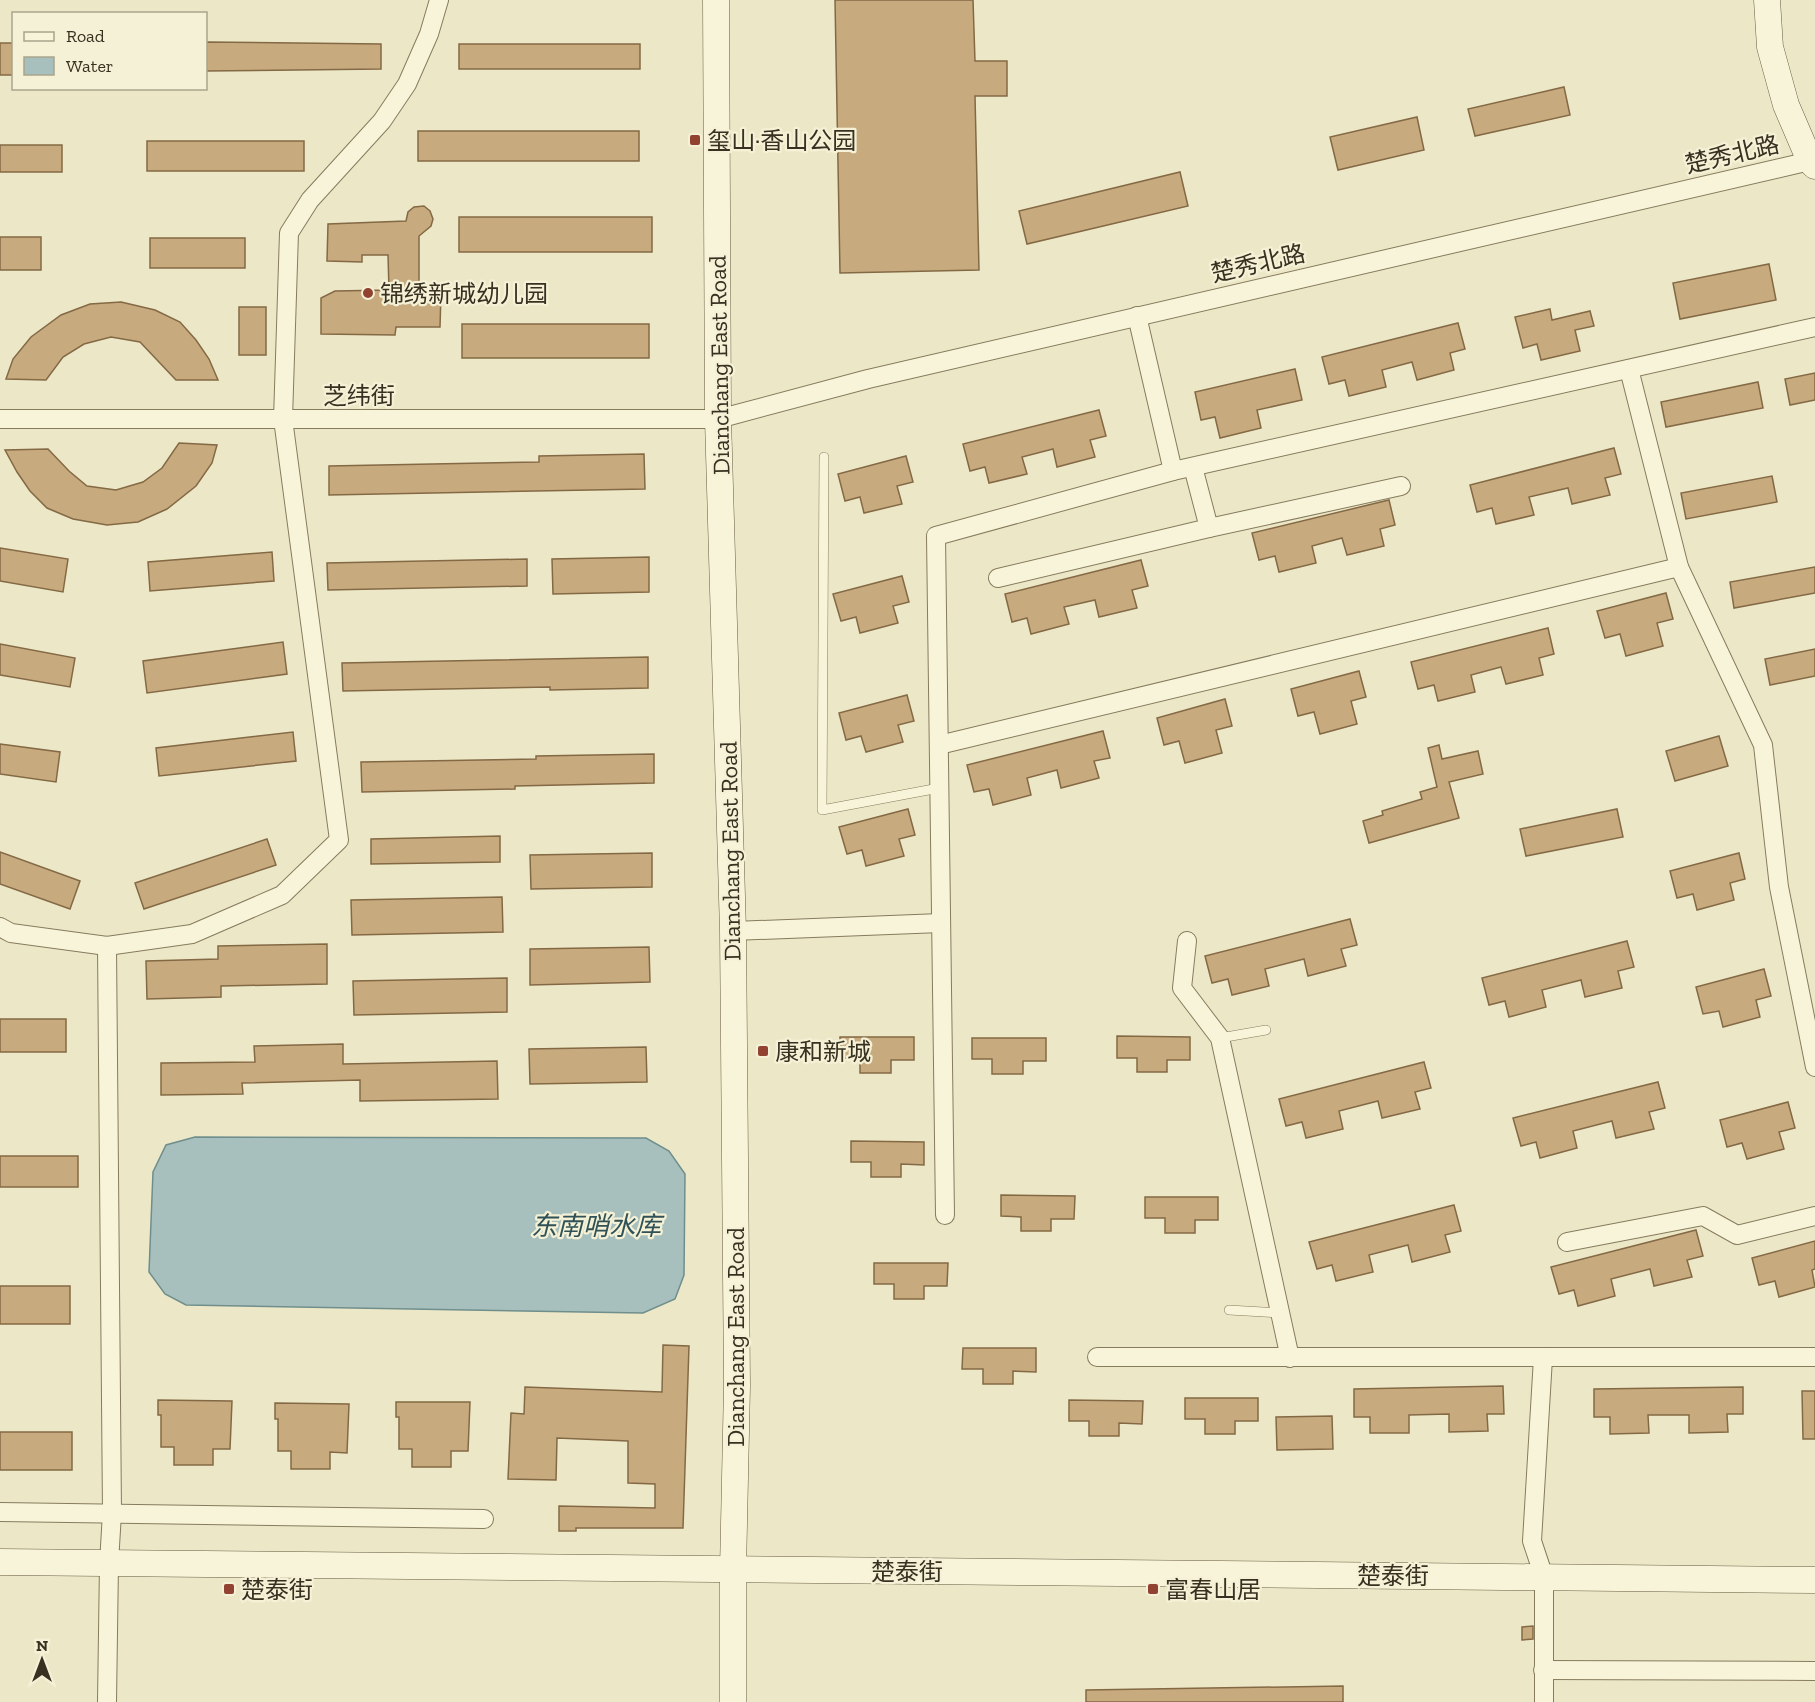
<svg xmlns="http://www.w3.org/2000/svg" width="1815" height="1702" font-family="'Zilla Slab','Noto Sans SC',serif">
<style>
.water{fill:#a8c0bd;stroke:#6f8e8c;stroke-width:1.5}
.building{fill:#c8aa7f;stroke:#846945;stroke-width:1.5}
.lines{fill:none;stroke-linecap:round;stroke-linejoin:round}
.lane-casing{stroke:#877b5d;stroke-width:10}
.street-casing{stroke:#877b5d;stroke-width:20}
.secondary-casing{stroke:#685c41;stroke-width:27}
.lane{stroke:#f7f4da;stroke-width:9}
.street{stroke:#f7f4da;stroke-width:18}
.secondary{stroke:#f7f4da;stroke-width:26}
.poi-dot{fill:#924231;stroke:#f4f1d6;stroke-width:2}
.labels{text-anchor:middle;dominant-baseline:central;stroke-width:4.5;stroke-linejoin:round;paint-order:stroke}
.poi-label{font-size:24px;fill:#383020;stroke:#f4f1d6;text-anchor:start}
.street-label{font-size:24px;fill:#383020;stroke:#f4f1d6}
.water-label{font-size:26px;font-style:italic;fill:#305257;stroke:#f4f1d6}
</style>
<rect width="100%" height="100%" fill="#ece8c7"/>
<polygon class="water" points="195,1137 646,1138 669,1151 685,1174 684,1275 675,1299 643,1313 186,1305 165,1294 149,1272 153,1172 166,1145"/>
<g class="building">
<polygon points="835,0 973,0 975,61 1007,61 1007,96 975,96 979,270 840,273"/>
<polygon points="206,42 381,44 381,69 206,71"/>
<rect x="0" y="43" width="14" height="32"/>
<rect x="459" y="44" width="181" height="25"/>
<polygon points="1564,87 1570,115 1475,136 1468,109"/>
<polygon points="1417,117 1424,150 1338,170 1330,137"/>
<rect x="418" y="131" width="221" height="30"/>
<rect x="147" y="141" width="157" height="30"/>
<rect x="0" y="145" width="62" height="27"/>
<polygon points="1180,172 1188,206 1027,244 1019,211"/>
<polygon points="424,206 430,211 433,219 431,226 419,236 419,293 441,293 440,327 396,327 395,335 321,334 321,298 335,291 389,290 388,255 362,255 362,262 327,261 328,224 406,221 408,212 414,207"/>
<rect x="459" y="217" width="193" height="35"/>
<rect x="0" y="237" width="41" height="33"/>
<rect x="150" y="238" width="95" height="30"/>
<polygon points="1769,264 1776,300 1680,319 1673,283"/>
<polygon points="121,302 155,310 180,322 196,340 209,359 218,380 176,380 140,342 111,337 84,344 63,357 46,380 6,379 13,359 31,337 61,315 90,304"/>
<rect x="239" y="307" width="27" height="48"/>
<polygon points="1550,309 1552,320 1590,311 1594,326 1575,330 1580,351 1541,360 1537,344 1523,348 1515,317"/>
<polygon points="1458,323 1465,349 1450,353 1454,370 1417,380 1412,362 1382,370 1386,387 1349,396 1345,380 1329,384 1322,357"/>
<rect x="462" y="324" width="187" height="34"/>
<polygon points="1295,369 1302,400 1257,410 1261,428 1220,438 1215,417 1201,420 1195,392"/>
<polygon points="1815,373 1815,400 1790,405 1785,379"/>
<polygon points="1758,382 1763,408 1666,427 1661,402"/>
<polygon points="1099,410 1106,436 1090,440 1095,457 1057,467 1053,449 1022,457 1027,474 989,483 985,467 970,471 963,444"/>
<polygon points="179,443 217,445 212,463 196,486 167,509 138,522 107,525 73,519 47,508 30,491 17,472 5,450 48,449 69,471 87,486 116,490 143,482 162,468"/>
<polygon points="1614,448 1621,474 1605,478 1610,495 1572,504 1568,488 1529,497 1534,515 1496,524 1492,508 1477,512 1470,485"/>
<polygon points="644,454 645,489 329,495 329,466 539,462 539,456"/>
<polygon points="906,456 913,482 897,486 902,504 864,513 860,497 845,501 838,474"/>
<polygon points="1772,476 1777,502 1686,519 1681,493"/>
<polygon points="1389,500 1395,525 1380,529 1384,546 1347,555 1342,538 1312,546 1316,563 1279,572 1275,556 1259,560 1252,533"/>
<polygon points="0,548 68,559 63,592 0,581"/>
<polygon points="272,552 274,581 150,591 148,562"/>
<polygon points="649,557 649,592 553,594 552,559"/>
<polygon points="527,559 527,586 328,590 327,563"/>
<polygon points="1141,560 1148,586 1132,590 1137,608 1099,617 1095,600 1064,607 1069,624 1031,634 1027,618 1012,622 1005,594"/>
<polygon points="1815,567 1815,593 1734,608 1730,582"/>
<polygon points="902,576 909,602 893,606 898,623 860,633 856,617 841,621 833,594"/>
<polygon points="1666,593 1673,619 1657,623 1663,646 1626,656 1620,634 1605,638 1597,611"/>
<polygon points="1548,628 1554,654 1539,658 1543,675 1506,684 1501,667 1471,675 1475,692 1438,701 1434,685 1418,689 1411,662"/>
<polygon points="283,642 287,674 147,693 143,661"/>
<polygon points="0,644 75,658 70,687 0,675"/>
<polygon points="1815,649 1815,676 1770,685 1765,659"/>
<polygon points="648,657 648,688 550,690 550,687 343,691 342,663"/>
<polygon points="1359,671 1366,697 1351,701 1357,724 1320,734 1314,712 1298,716 1291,689"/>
<polygon points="907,695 914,721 898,725 903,742 866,752 861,736 846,740 839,713"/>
<polygon points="1225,699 1232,726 1216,730 1222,753 1185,763 1179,741 1164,745 1157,718"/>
<polygon points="1103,731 1110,758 1094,761 1099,778 1061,788 1057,770 1027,778 1031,795 993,805 989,789 974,792 967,765"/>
<polygon points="293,732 296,761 159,776 156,748"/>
<polygon points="1719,736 1728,766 1675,781 1666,751"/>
<polygon points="0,744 60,752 56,782 0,774"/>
<polygon points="1439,745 1442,759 1478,751 1483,774 1449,782 1459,818 1369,843 1363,821 1383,815 1382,811 1422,799 1420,792 1437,787 1428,748"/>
<polygon points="654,754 654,783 515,786 515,789 362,792 361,762 536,759 536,756"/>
<polygon points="908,809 915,835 899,839 904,856 866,866 862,850 847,854 839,827"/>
<polygon points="1617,809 1623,837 1526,856 1520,829"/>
<polygon points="500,836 500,862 371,864 371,839"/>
<polygon points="267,839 276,865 144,909 135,883"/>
<polygon points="0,852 80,881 70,909 0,884"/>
<polygon points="652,853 652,887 531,889 530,855"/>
<polygon points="1739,853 1745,879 1730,883 1734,900 1697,910 1693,894 1677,898 1670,871"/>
<polygon points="502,897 503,932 352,935 351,900"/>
<polygon points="1350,919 1357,945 1341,949 1346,966 1308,976 1304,959 1265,969 1269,986 1232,995 1228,979 1212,983 1205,956"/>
<polygon points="1627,941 1634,967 1618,971 1622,988 1585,997 1581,980 1542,990 1546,1007 1509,1017 1505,1001 1489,1005 1482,978"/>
<polygon points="327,944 327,984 221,986 221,997 147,999 146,961 218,959 218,946"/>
<polygon points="649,947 650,982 530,985 530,949"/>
<polygon points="1764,969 1771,996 1756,1000 1760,1017 1723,1027 1719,1011 1703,1014 1696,987"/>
<polygon points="507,978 507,1012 354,1015 353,981"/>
<rect x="0" y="1019" width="66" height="33"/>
<polygon points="1117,1036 1190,1037 1190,1060 1167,1060 1167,1072 1137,1072 1137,1058 1117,1058"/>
<polygon points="840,1037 914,1037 914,1060 891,1060 891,1073 860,1073 860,1058 840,1058"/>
<polygon points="972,1038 1046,1038 1046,1061 1023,1061 1023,1074 992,1074 992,1059 972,1059"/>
<polygon points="343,1044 343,1064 497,1061 498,1099 360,1101 360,1080 242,1083 243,1094 161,1095 161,1063 255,1062 254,1046"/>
<polygon points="646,1047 647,1082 530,1084 529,1049"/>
<polygon points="1424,1062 1431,1088 1415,1092 1420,1109 1382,1118 1378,1101 1339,1111 1343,1129 1306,1138 1302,1122 1286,1126 1279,1099"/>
<polygon points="1658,1082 1665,1108 1649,1112 1654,1129 1616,1138 1612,1121 1573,1131 1577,1148 1540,1158 1536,1142 1521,1146 1513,1118"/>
<polygon points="1788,1102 1795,1128 1779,1132 1784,1149 1747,1159 1742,1143 1727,1147 1720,1120"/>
<polygon points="851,1141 924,1142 924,1165 901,1164 901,1177 871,1177 871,1162 851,1162"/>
<rect x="0" y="1156" width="78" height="31"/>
<polygon points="1001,1195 1075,1196 1074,1219 1051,1219 1051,1231 1021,1231 1021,1217 1001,1216"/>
<polygon points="1145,1197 1218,1197 1218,1220 1195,1220 1195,1233 1165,1233 1165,1218 1145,1218"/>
<polygon points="1454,1205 1461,1231 1445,1235 1450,1252 1412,1262 1408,1245 1369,1255 1373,1272 1336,1281 1332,1265 1317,1269 1309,1242"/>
<polygon points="1696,1230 1703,1256 1687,1260 1692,1277 1654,1286 1650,1269 1611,1279 1615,1296 1578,1306 1574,1290 1559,1294 1551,1267"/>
<polygon points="1815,1241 1815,1269 1812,1270 1815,1287 1779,1297 1775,1281 1759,1285 1752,1258"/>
<polygon points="874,1263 948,1263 947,1286 924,1286 924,1299 894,1299 894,1284 874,1284"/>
<rect x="0" y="1286" width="70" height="38"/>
<polygon points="663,1345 689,1346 683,1528 576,1528 576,1531 559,1531 559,1506 655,1508 655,1484 628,1483 628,1441 557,1438 556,1480 508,1479 511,1413 524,1414 525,1387 662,1392"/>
<polygon points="963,1348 1036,1348 1036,1372 1013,1371 1013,1384 983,1384 983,1369 962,1369"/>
<polygon points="1503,1386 1504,1414 1487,1414 1488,1431 1449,1432 1449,1414 1409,1415 1409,1433 1370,1433 1370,1417 1354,1417 1354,1389"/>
<polygon points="1743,1387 1743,1414 1727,1414 1728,1432 1689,1433 1689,1415 1648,1415 1649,1433 1610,1434 1610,1417 1594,1417 1594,1389"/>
<polygon points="1802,1391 1815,1391 1815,1439 1803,1439"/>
<polygon points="1185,1398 1258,1398 1258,1421 1235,1421 1235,1434 1205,1434 1205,1419 1185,1419"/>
<polygon points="158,1400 232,1401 230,1449 213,1449 213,1465 174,1465 174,1447 161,1447 161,1415 158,1415"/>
<polygon points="1069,1400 1143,1401 1142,1424 1119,1423 1119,1436 1089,1436 1089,1421 1069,1421"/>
<polygon points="396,1402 470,1402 468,1451 451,1451 451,1467 412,1467 412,1449 399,1449 399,1417 396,1417"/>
<polygon points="275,1403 349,1404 347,1453 330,1452 330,1469 291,1469 291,1451 278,1451 278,1419 275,1419"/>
<polygon points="1332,1416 1333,1449 1277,1450 1276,1417"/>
<rect x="0" y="1432" width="72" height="38"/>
<polygon points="1533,1626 1533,1639 1522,1640 1522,1627"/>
<polygon points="1343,1686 1343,1702 1086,1702 1086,1690"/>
</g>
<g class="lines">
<g class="lane-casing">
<g id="lane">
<polyline points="824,457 822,810 939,788"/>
<polyline points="1220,1038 1266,1030"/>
<polyline points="1229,1310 1280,1313"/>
</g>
</g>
<g class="street-casing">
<g id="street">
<polyline points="1137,316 1173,471"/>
<polyline points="1629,369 1679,567 1763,745 1779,887 1815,1067"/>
<polyline points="0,419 718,419 868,379 1810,161"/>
<polyline points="1193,467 1209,528"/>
<polyline points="998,578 1209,528 1401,486"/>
<polyline points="939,745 1679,567"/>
<polyline points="0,927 11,933 107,946 192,934 282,895 339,840 283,419 289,233 310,200 382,121 407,84 429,34 439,0"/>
<polyline points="733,931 941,923"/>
<polyline points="1187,941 1182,988 1220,1038 1290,1358"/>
<polyline points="945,1215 936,536 1173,471 1815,327"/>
<polyline points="1567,1242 1703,1216 1737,1235 1815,1216"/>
<polyline points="1097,1357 1815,1357"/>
<polyline points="1543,1358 1532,1541 1544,1577 1544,1702"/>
<polyline points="0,1512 484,1519"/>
<polyline points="1543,1670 1815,1671"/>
<polyline points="107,1702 109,1563 112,1513 107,946"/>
</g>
</g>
<g class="secondary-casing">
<g id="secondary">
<polyline points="716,0 718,419 733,931 737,1386 733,1570 733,1702"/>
<polyline points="1767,0 1770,47 1786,105 1810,161 1815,166"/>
<polyline points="0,1562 1815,1580"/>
</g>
</g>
<use href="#lane" class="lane"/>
<use href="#street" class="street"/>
<use href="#secondary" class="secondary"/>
</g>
<g class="poi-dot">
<rect x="689" y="134" width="12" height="12" rx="3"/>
<circle cx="368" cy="293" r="6"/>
<rect x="757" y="1045" width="12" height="12" rx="3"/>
<rect x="223" y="1583" width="12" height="12" rx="3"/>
<rect x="1147" y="1583" width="12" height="12" rx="3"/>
</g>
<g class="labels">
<g class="poi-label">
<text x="707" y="140">玺山·香山公园</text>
<text x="380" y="293">锦绣新城幼儿园</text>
<text x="775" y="1051">康和新城</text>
<text x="241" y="1589">楚泰街</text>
<text x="1165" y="1589">富春山居</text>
</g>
<g class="street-label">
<text transform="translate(1732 154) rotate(-13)">楚秀北路</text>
<text transform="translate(1258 263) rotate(-13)">楚秀北路</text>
<text transform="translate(719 365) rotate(-91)">Dianchang East Road</text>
<text x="359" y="395">芝纬街</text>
<text transform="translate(730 851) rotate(-91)">Dianchang East Road</text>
<text transform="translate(735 1337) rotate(-90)">Dianchang East Road</text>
<text x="907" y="1571">楚泰街</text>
<text x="1393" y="1575">楚泰街</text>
</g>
<g class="water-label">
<text x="596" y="1226">东南哨水库</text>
</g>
</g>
<rect x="12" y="12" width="195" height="78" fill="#f4f1d6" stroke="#a9a48d" stroke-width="1.5"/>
<rect x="24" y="32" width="30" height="9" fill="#f7f4da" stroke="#a9a48d" stroke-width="1.5"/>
<text x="66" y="42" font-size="18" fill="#383020">Road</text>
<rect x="24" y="57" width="30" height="18" fill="#a8c0bd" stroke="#a9a48d" stroke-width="1.5"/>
<text x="66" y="72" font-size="18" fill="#383020">Water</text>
<g transform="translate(42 1660)" stroke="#f4f1d6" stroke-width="4.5" paint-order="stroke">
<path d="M0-4.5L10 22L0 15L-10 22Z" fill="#383020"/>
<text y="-9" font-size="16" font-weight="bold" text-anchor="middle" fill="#383020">N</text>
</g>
</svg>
